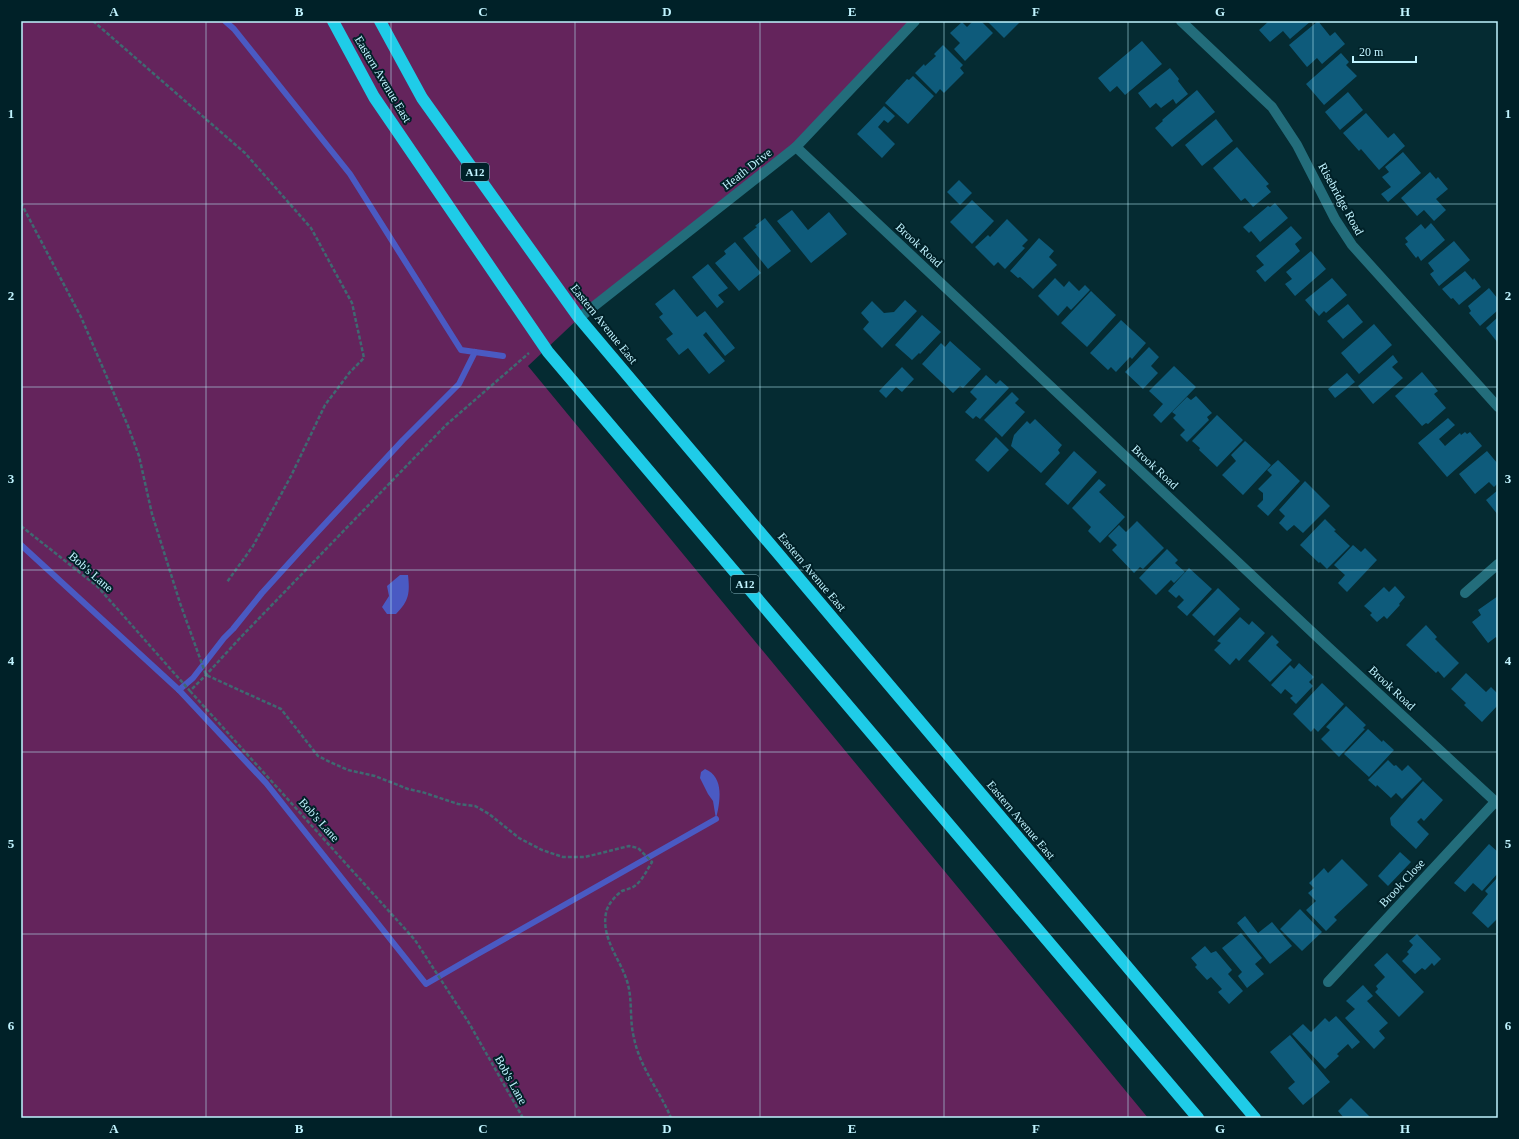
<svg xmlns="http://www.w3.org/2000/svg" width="1519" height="1139" font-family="'Times New Roman',serif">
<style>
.green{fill:#64245c}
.water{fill:#4a5ac3}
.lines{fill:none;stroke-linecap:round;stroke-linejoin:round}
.stream{stroke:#4a5ac3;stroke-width:6}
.building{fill:#0e5b7b}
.path{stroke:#3f6971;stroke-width:2.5;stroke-dasharray:4 2;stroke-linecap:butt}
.minor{stroke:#236d7b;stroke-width:10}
.highway{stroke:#1fcce8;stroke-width:12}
.grid{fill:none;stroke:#c0f3fe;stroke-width:1;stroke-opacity:0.55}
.labels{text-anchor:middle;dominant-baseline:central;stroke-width:4;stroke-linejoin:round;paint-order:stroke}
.shield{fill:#002128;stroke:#86b4be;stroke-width:1}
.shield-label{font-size:11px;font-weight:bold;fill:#c0f3fe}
.street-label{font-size:12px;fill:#c0f3fe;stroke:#002128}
.neatline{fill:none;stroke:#c0f3fe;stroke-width:1.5}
.grid-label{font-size:13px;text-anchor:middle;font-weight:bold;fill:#c0f3fe}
</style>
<rect width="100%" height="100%" fill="#052b32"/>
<polygon class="green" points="21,21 915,21 796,147 579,318 528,366 1148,1118 21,1118"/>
<g class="water">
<path d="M 400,575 L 408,575 C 410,593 409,601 396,614 L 387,614 L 382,607 L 389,596 L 387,586 Z"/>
<path d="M 705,769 C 725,777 720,803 716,819 L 713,801 L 708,794 L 700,778 L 701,772 Z"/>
</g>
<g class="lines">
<g class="stream">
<polyline points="225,21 234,29 350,174 461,350 503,356"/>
<polyline points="21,545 179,690 193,678 224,638 233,629 262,593 310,540 403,440 459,384 475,352"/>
<polyline points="179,690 266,783 426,984 476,955 716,819"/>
</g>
</g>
<g class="building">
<polygon points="973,21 981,21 993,33 965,61 954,49 960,43 950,33 962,22 967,27"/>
<polygon points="987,21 1021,21 1004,38"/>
<polygon points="1269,21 1311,21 1290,39 1283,31 1270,42 1259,30"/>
<polygon points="1318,21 1330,36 1335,32 1345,44 1322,64 1317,58 1307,67 1289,45"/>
<polygon points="1142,41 1162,64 1125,95 1117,86 1110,92 1098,78"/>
<polygon points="943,45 963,65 960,68 964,73 944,93 940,89 936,94 915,73 924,64 925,66 936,56 934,54"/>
<polygon points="1341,53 1349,62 1346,65 1357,76 1324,105 1306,84"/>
<polygon points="1170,68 1179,79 1178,81 1188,94 1176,104 1173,99 1161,108 1156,103 1150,108 1138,93"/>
<polygon points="913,76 934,96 908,124 885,103 907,79 909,80"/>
<polygon points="1197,90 1215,112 1172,147 1155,128 1163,121 1162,120"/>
<polygon points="1348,92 1363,110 1340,130 1325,112"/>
<polygon points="884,106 895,116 888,123 884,120 878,127 895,144 882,158 857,134"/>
<polygon points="1366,113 1388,138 1394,133 1405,146 1379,170 1361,149 1359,151 1343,133"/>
<polygon points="1216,119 1233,141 1202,166 1185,145"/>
<polygon points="1237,147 1269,184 1266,186 1271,192 1253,207 1245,198 1241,201 1213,168"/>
<polygon points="1403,152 1421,173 1388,202 1381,194 1391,187 1382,177 1389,172 1385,167"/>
<polygon points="1430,172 1436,179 1438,177 1448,189 1436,199 1446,210 1434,221 1424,210 1417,216 1401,198"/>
<polygon points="959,180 972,193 960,205 947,192"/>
<polygon points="972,200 994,221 972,244 950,222"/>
<polygon points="1275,203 1288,218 1260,242 1251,231 1249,233 1243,227 1268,206 1270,207"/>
<polygon points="792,210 808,230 829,212 847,234 811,263 777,221"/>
<polygon points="765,218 791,251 768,269 743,238 757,227 755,226"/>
<polygon points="1007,219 1028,240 1022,246 1025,248 1005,269 998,262 994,266 975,247 988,235 990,237"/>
<polygon points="1431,223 1445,240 1421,261 1418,256 1416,258 1405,244 1408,242 1405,238 1421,224 1425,229"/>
<polygon points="1291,226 1302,238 1295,244 1300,251 1265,282 1256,271 1264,265 1256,256"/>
<polygon points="1039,238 1054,251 1049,257 1057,265 1033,289 1020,277 1018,278 1010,271"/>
<polygon points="1454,241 1470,260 1439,286 1430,274 1434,271 1428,263"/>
<polygon points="735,242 761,273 739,291 715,263 726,254 724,251"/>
<polygon points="1311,251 1326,269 1295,296 1285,284 1292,279 1286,272"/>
<polygon points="708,264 728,288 718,295 724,302 717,308 692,277"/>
<polygon points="1465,271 1473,280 1474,278 1481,287 1459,305 1453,298 1451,299 1442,289"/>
<polygon points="1055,278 1064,287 1069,281 1079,291 1085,285 1090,290 1071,310 1067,306 1058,316 1038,296"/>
<polygon points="1332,278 1347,295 1326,313 1324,311 1319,316 1305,300"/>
<polygon points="1489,288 1498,299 1498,310 1480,326 1469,313 1471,311 1468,306"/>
<polygon points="674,289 697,317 705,311 735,348 725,356 706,332 703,335 725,361 709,374 688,348 679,355 666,339 673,334 659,317 663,314 655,304"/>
<polygon points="1091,291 1116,315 1087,347 1061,323"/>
<polygon points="905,300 917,311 882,348 863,329 869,322 861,313 872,301 884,313 894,312"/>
<polygon points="1348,304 1363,322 1343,339 1327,321"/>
<polygon points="922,315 941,332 920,354 919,353 912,360 895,345"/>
<polygon points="1498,317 1498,343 1486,328"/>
<polygon points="1121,320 1146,343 1132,359 1130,357 1116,372 1111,367 1108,370 1090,353"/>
<polygon points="1374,324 1392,345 1359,374 1341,353"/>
<polygon points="950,341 981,369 963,388 960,386 953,393 922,364 941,343 945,347"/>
<polygon points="1149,347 1159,357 1151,366 1158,373 1143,389 1125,372"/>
<polygon points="1393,355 1398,362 1392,367 1403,378 1373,404 1358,386"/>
<polygon points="1174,366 1196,387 1161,423 1153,415 1163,404 1149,391"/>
<polygon points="902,367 914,379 902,392 896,387 886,398 879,391"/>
<polygon points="1422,372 1438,391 1434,394 1446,408 1428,424 1426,423 1422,426 1395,396"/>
<polygon points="1347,373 1355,382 1335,398 1328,389"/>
<polygon points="986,375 996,384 1000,380 1009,388 980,419 976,416 973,419 965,412 977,399 970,392"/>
<polygon points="1012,392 1019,399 1015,403 1025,412 1002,437 984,420"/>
<polygon points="1196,396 1212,413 1207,417 1209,420 1187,442 1180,435 1185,430 1173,418 1176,415 1172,412 1187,397 1191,400"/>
<polygon points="1217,415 1243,440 1217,467 1199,450 1200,448 1192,441"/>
<polygon points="1448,418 1455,425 1439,439 1445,446 1460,433 1461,435 1465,432 1467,434 1470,432 1482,446 1447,477 1418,443"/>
<polygon points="1035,419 1062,445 1058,450 1060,453 1041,473 1011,446 1014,435 1027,421 1030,424"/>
<polygon points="996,437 1009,450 988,472 975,460"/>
<polygon points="1245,441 1271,465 1243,495 1222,475 1236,461 1231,455"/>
<polygon points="1074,451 1097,472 1068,505 1045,484"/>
<polygon points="1487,451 1498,464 1498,483 1494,487 1489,482 1475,494 1459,474"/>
<polygon points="1278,460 1300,481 1268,516 1257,506 1263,500 1263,493 1258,489 1272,475 1267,470"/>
<polygon points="1099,479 1106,485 1099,492 1125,517 1100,543 1088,531 1091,527 1072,508"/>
<polygon points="1305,481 1330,506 1303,533 1294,525 1287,531 1279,523 1285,516 1279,510"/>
<polygon points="1498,490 1498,515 1486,500"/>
<polygon points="1325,519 1336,530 1334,531 1350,546 1327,569 1320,562 1319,563 1300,545"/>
<polygon points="1137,521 1164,548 1143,569 1140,567 1134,573 1112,550 1117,545 1108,536 1119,525 1126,532"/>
<polygon points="1353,545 1361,552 1365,548 1377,560 1347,592 1338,583 1345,575 1334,565"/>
<polygon points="1167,549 1178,560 1175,563 1185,572 1174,583 1171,580 1156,595 1139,578"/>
<polygon points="1189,568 1212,589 1187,616 1177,607 1184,600 1179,595 1176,598 1168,591"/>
<polygon points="1395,586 1405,597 1399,604 1400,605 1387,619 1384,616 1377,622 1370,615 1372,613 1364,606 1384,587 1389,592"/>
<polygon points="1218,588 1240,609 1214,636 1192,615"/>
<polygon points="1498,596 1498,639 1496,637 1488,643 1472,622 1481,615 1478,610"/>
<polygon points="1240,617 1249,625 1252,621 1265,633 1239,661 1236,658 1230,665 1214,650 1221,643 1217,641"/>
<polygon points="1426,625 1437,637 1435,639 1459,663 1444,678 1438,671 1436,673 1406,645"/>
<polygon points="1272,635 1279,642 1276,645 1292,660 1270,682 1248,661"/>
<polygon points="1299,663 1314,677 1309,682 1313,686 1296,704 1290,698 1293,696 1285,689 1281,694 1271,685 1290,665 1294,669"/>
<polygon points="1466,673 1486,692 1491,687 1498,694 1498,705 1482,722 1464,705 1466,703 1451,689"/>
<polygon points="1322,683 1344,704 1318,732 1314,728 1311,732 1293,714"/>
<polygon points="1346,706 1366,725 1363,728 1365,729 1339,757 1321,739 1330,730 1326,727"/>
<polygon points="1368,729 1382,742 1383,740 1394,750 1369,777 1344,754"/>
<polygon points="1388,760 1394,766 1396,765 1402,771 1408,765 1422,779 1402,799 1396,793 1391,798 1377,785 1376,787 1368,780"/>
<polygon points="1423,781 1443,800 1424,821 1421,818 1417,822 1429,834 1416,849 1391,825 1390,818"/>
<polygon points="1489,844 1498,852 1498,873 1482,891 1473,883 1465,892 1454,883"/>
<polygon points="1400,852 1411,862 1388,886 1378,876"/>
<polygon points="1342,859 1368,885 1334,917 1337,920 1326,931 1306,910 1316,901 1308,893 1314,888 1309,883 1324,868 1328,873"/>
<polygon points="1498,877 1498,918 1488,928 1472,913 1488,894 1485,891"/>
<polygon points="1300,909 1322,932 1302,951 1280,929"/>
<polygon points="1245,916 1258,933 1272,922 1292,946 1270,964 1237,923"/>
<polygon points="1241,933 1262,958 1255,964 1264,974 1247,988 1238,976 1242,972 1222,948"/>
<polygon points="1417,934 1441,959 1434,966 1432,963 1425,970 1422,968 1415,974 1402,961 1409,954 1407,952 1413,945 1409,941"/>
<polygon points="1205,946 1211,953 1216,951 1232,970 1228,974 1243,991 1229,1004 1218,992 1222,989 1211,977 1207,980 1195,967 1197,965 1191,958"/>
<polygon points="1387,953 1424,992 1399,1017 1375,992 1378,989 1376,986 1385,977 1374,965"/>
<polygon points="1363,985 1373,996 1367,1001 1388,1023 1379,1031 1385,1038 1374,1049 1345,1018 1355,1009 1346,1001"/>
<polygon points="1336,1016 1360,1042 1352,1049 1348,1044 1337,1054 1339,1056 1325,1069 1292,1034 1303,1024 1311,1032 1325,1018 1329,1022"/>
<polygon points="1290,1035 1330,1082 1303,1105 1288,1088 1295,1082 1270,1052"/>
<polygon points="1351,1098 1371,1118 1344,1118 1338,1111"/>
</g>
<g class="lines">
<g class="path">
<polyline points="93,21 245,153 311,228 352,303 364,358 350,372 325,405 291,476 253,546 227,582"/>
<path d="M 21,203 L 81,317 L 128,426 L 139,456 L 152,514 L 180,603 L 206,675 L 281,709 L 318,756 L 330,762 L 348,770 L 375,776 L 408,789 L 422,792 L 458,804 L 475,806 L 489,814 L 519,838 L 542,850 L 563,857 L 585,857 L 629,846 L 638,848 L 652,862 C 647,870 643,879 636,885 C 633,888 627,889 622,891 C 616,895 607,905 606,913 C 601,938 620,959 627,981 C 633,1000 629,1019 634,1038 C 640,1068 660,1091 671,1118"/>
<polyline points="21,526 98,587 190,691 206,675 240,638 446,425 529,353"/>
<polyline points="190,691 415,940 469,1023 523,1118"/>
</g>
<g class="minor">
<polyline points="1181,21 1272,107 1297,145 1335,219 1352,245 1498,407"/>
<polyline points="796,147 1328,647 1498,804"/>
<polyline points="579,318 796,147 915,21"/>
<polyline points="1465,593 1498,564"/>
<polyline points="1328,982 1495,802"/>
</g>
<g class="highway">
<polyline points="333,21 374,97 548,352 1198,1118"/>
<polyline points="380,21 422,98 579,318 1255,1118"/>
</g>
</g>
<path class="grid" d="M 206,21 L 206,1118M 391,21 L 391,1118M 575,21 L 575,1118M 760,21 L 760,1118M 944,21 L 944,1118M 1128,21 L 1128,1118M 1313,21 L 1313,1118M 21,204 L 1498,204M 21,387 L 1498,387M 21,570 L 1498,570M 21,752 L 1498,752M 21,934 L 1498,934"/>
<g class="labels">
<g class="shield">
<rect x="461" y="163" width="28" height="18" rx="3"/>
<rect x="731" y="575" width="28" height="18" rx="3"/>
</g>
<g class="shield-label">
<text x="475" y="172">A12</text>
<text x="745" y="584">A12</text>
</g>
<g class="street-label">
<text transform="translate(383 79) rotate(59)">Eastern Avenue East</text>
<text transform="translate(747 169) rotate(-38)">Heath Drive</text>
<text transform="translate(1341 199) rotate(61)">Risebridge Road</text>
<text transform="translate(919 245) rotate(43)">Brook Road</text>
<text transform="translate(604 324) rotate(51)">Eastern Avenue East</text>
<text transform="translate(1155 467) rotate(43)">Brook Road</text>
<text transform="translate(91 572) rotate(41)">Bob's Lane</text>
<text transform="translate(812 572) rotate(50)">Eastern Avenue East</text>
<text transform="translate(1392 688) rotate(43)">Brook Road</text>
<text transform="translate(319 820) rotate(48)">Bob's Lane</text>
<text transform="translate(1021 820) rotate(50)">Eastern Avenue East</text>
<text transform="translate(1402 883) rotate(-47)">Brook Close</text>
<text transform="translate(511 1080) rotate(61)">Bob's Lane</text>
</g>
</g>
<rect width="1519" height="1139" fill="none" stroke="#002128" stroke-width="44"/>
<path d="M1353 56v6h63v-6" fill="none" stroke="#c0f3fe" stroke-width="2"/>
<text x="1359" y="56" font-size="12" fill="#c0f3fe" stroke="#002128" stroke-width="3" paint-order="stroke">20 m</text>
<rect x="22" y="22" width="1475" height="1095" class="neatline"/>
<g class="grid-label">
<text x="114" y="16">A</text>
<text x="299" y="16">B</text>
<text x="483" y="16">C</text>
<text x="667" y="16">D</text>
<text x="852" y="16">E</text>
<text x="1036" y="16">F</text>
<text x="1220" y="16">G</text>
<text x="1405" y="16">H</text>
<text x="11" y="118">1</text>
<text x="1508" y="118">1</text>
<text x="11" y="300">2</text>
<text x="1508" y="300">2</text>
<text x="11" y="483">3</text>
<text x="1508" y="483">3</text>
<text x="11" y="665">4</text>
<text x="1508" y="665">4</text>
<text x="11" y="848">5</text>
<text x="1508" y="848">5</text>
<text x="11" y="1030">6</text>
<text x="1508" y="1030">6</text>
<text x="114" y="1133">A</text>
<text x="299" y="1133">B</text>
<text x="483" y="1133">C</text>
<text x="667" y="1133">D</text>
<text x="852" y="1133">E</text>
<text x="1036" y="1133">F</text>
<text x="1220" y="1133">G</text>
<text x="1405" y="1133">H</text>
</g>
</svg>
